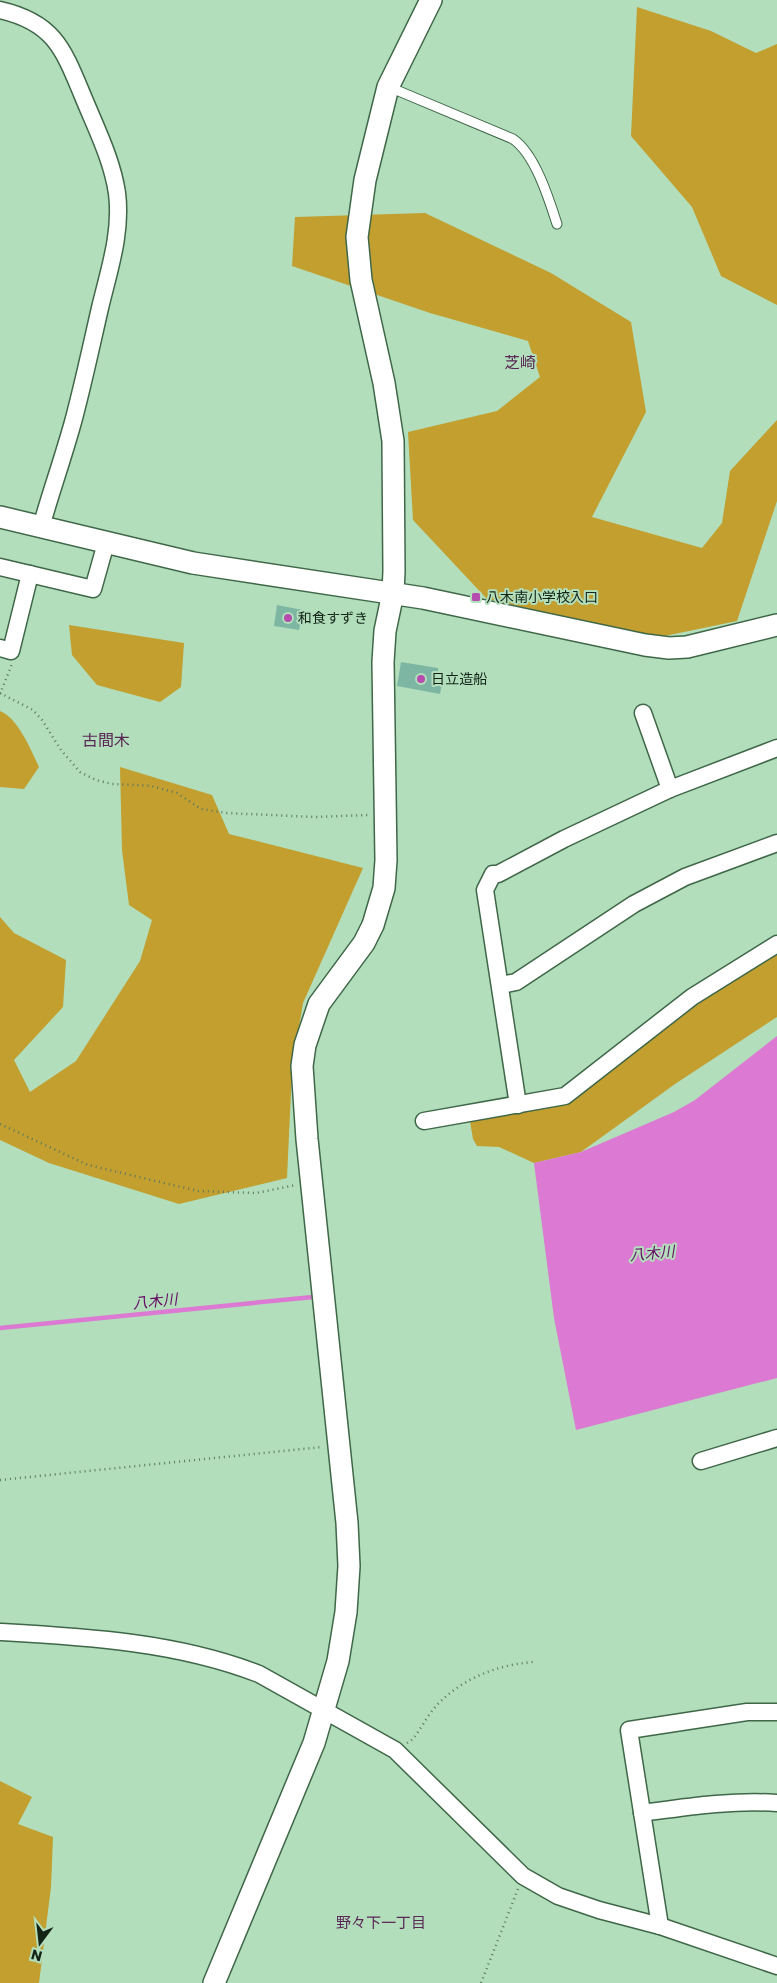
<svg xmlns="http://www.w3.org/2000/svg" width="777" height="1983" font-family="Poppins,'Noto Sans JP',sans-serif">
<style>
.forest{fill:#c29f2e}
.water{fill:#dc79d2}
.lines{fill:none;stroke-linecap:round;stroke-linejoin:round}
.stream{stroke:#dc79d2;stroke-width:4.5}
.building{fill:#7db7a3}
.service-casing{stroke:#3f6748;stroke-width:11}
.minor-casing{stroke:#3f6748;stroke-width:19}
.tertiary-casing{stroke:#3f6748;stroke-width:24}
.path{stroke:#5b7861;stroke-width:2.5;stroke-dasharray:1 4;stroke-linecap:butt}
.service{stroke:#fff;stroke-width:9}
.minor{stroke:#fff;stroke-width:16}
.tertiary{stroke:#fff;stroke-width:21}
.poi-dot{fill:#b64cae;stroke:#b2debb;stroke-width:2}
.labels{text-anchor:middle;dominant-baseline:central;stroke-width:4;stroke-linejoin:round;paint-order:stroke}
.poi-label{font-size:14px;fill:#132417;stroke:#b2debb;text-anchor:start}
.water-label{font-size:15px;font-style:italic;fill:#660962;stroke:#b2debb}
.neighbourhood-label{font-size:15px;fill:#5a2756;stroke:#b2debb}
.quarter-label{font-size:16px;fill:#5a2756;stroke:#b2debb}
</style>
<rect width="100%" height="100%" fill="#b2debb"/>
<g class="forest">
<polygon points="637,7 711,31 756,53 777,44 777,305 721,276 692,207 631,136"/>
<polygon points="425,213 551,273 631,322 646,412 592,517 702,548 722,523 730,471 777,420 777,501 737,621 655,638 487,599 413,520 408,432 497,411 540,377 528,341 430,313 292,266 295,217"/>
<polygon points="69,625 184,643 181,687 160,702 97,685 72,655"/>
<path d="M 0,711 C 18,718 31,750 39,767 L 24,789 L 0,787 Z"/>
<polygon points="120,767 212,795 229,834 363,868 303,1003 292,1070 287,1178 179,1204 49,1163 0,1140 0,917 14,933 66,960 63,1007 14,1060 30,1092 76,1061 140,961 152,920 129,905 122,850"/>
<polygon points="777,954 777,1017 675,1084 581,1152 534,1163 499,1147 477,1146 473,1139 470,1121 571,1101 714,992 754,965"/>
<polygon points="0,1781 32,1797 18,1824 53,1837 51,1887 39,1983 0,1983"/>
</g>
<polygon class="water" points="777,1036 777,1378 576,1430 554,1318 534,1163 581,1152 674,1112 695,1100"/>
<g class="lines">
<polyline class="stream" points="0,1328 313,1297"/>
</g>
<g class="building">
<polygon points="277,605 303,610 299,630 274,626"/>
<polygon points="401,662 438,668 438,672 444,673 440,694 397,686"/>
</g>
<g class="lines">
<g class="service-casing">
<path id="service" d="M 389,87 L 513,139 C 535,154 549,199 557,224"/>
</g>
<g class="minor-casing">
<g id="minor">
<path d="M 0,10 C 53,22 63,48 82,94 C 95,126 112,159 117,193 C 122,233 109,270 100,308 C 91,347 83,385 73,422 C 63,458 51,492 41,527"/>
<polyline points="0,567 93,589 106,543"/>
<polyline points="0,648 11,651 30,574"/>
<polyline points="643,713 670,789 777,748"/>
<polyline points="501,985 516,982 634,904 685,877 777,843"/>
<polyline points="518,1105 485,890 493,874 498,874 564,839 670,789"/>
<polyline points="424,1121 565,1096 692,997 777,944"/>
<polyline points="701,1461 777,1438"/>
<path d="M 0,1632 C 87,1637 177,1642 259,1674 L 395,1750 L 523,1876 L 558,1896 L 599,1910 L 660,1926 L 777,1966"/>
<path d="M 642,1813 C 687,1807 731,1800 777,1803"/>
<polyline points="660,1926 629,1730 747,1712 777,1712"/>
</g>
</g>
<g class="tertiary-casing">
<g id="tertiary">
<polyline points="0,517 193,563 423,598 645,645 669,648 687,647 777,625"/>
<polyline points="214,1983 314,1743 338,1661 346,1612 349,1566 347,1523 307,1139 302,1066 305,1045 319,1004 364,943 373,925 384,888 386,860 383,662 385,631 393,593 394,571 393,441 384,383 361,280 357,237 365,180 388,87 431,0"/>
</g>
</g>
<g class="path">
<polyline points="0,693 33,710 42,720 61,750 80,772 96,780 112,784 151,786 177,793 201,809 227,813 315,817 368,815"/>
<polyline points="0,694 12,664"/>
<polyline points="0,1124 88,1165 198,1191 256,1193 296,1185"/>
<polyline points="0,1480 322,1447"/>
<path d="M 407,1743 L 413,1739 C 422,1727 430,1711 441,1701 C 466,1677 498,1665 533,1662"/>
<polyline points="481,1983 518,1889"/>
</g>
<use href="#service" class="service"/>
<use href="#minor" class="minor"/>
<use href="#tertiary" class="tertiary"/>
</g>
<g class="poi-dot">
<rect x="471" y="592" width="10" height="10" rx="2.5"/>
<circle cx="288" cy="618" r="5"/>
<circle cx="421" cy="679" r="5"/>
</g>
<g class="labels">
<g class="poi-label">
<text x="486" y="597">八木南小学校入口</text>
<text x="298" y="618">和食すずき</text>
<text x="431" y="679">日立造船</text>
</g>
<g class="water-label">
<text transform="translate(652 1253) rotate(-5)">八木川</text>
<text transform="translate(155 1301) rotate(-6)">八木川</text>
</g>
<g class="neighbourhood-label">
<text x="381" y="1922">野々下一丁目</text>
</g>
<g class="quarter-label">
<text x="520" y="362">芝崎</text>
<text x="106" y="740">古間木</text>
</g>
</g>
<g transform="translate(40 1943) rotate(195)" stroke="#b2debb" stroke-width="4" paint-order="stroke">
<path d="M0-4L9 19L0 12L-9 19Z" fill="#132417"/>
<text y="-8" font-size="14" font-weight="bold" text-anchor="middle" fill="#132417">N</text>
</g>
</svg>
